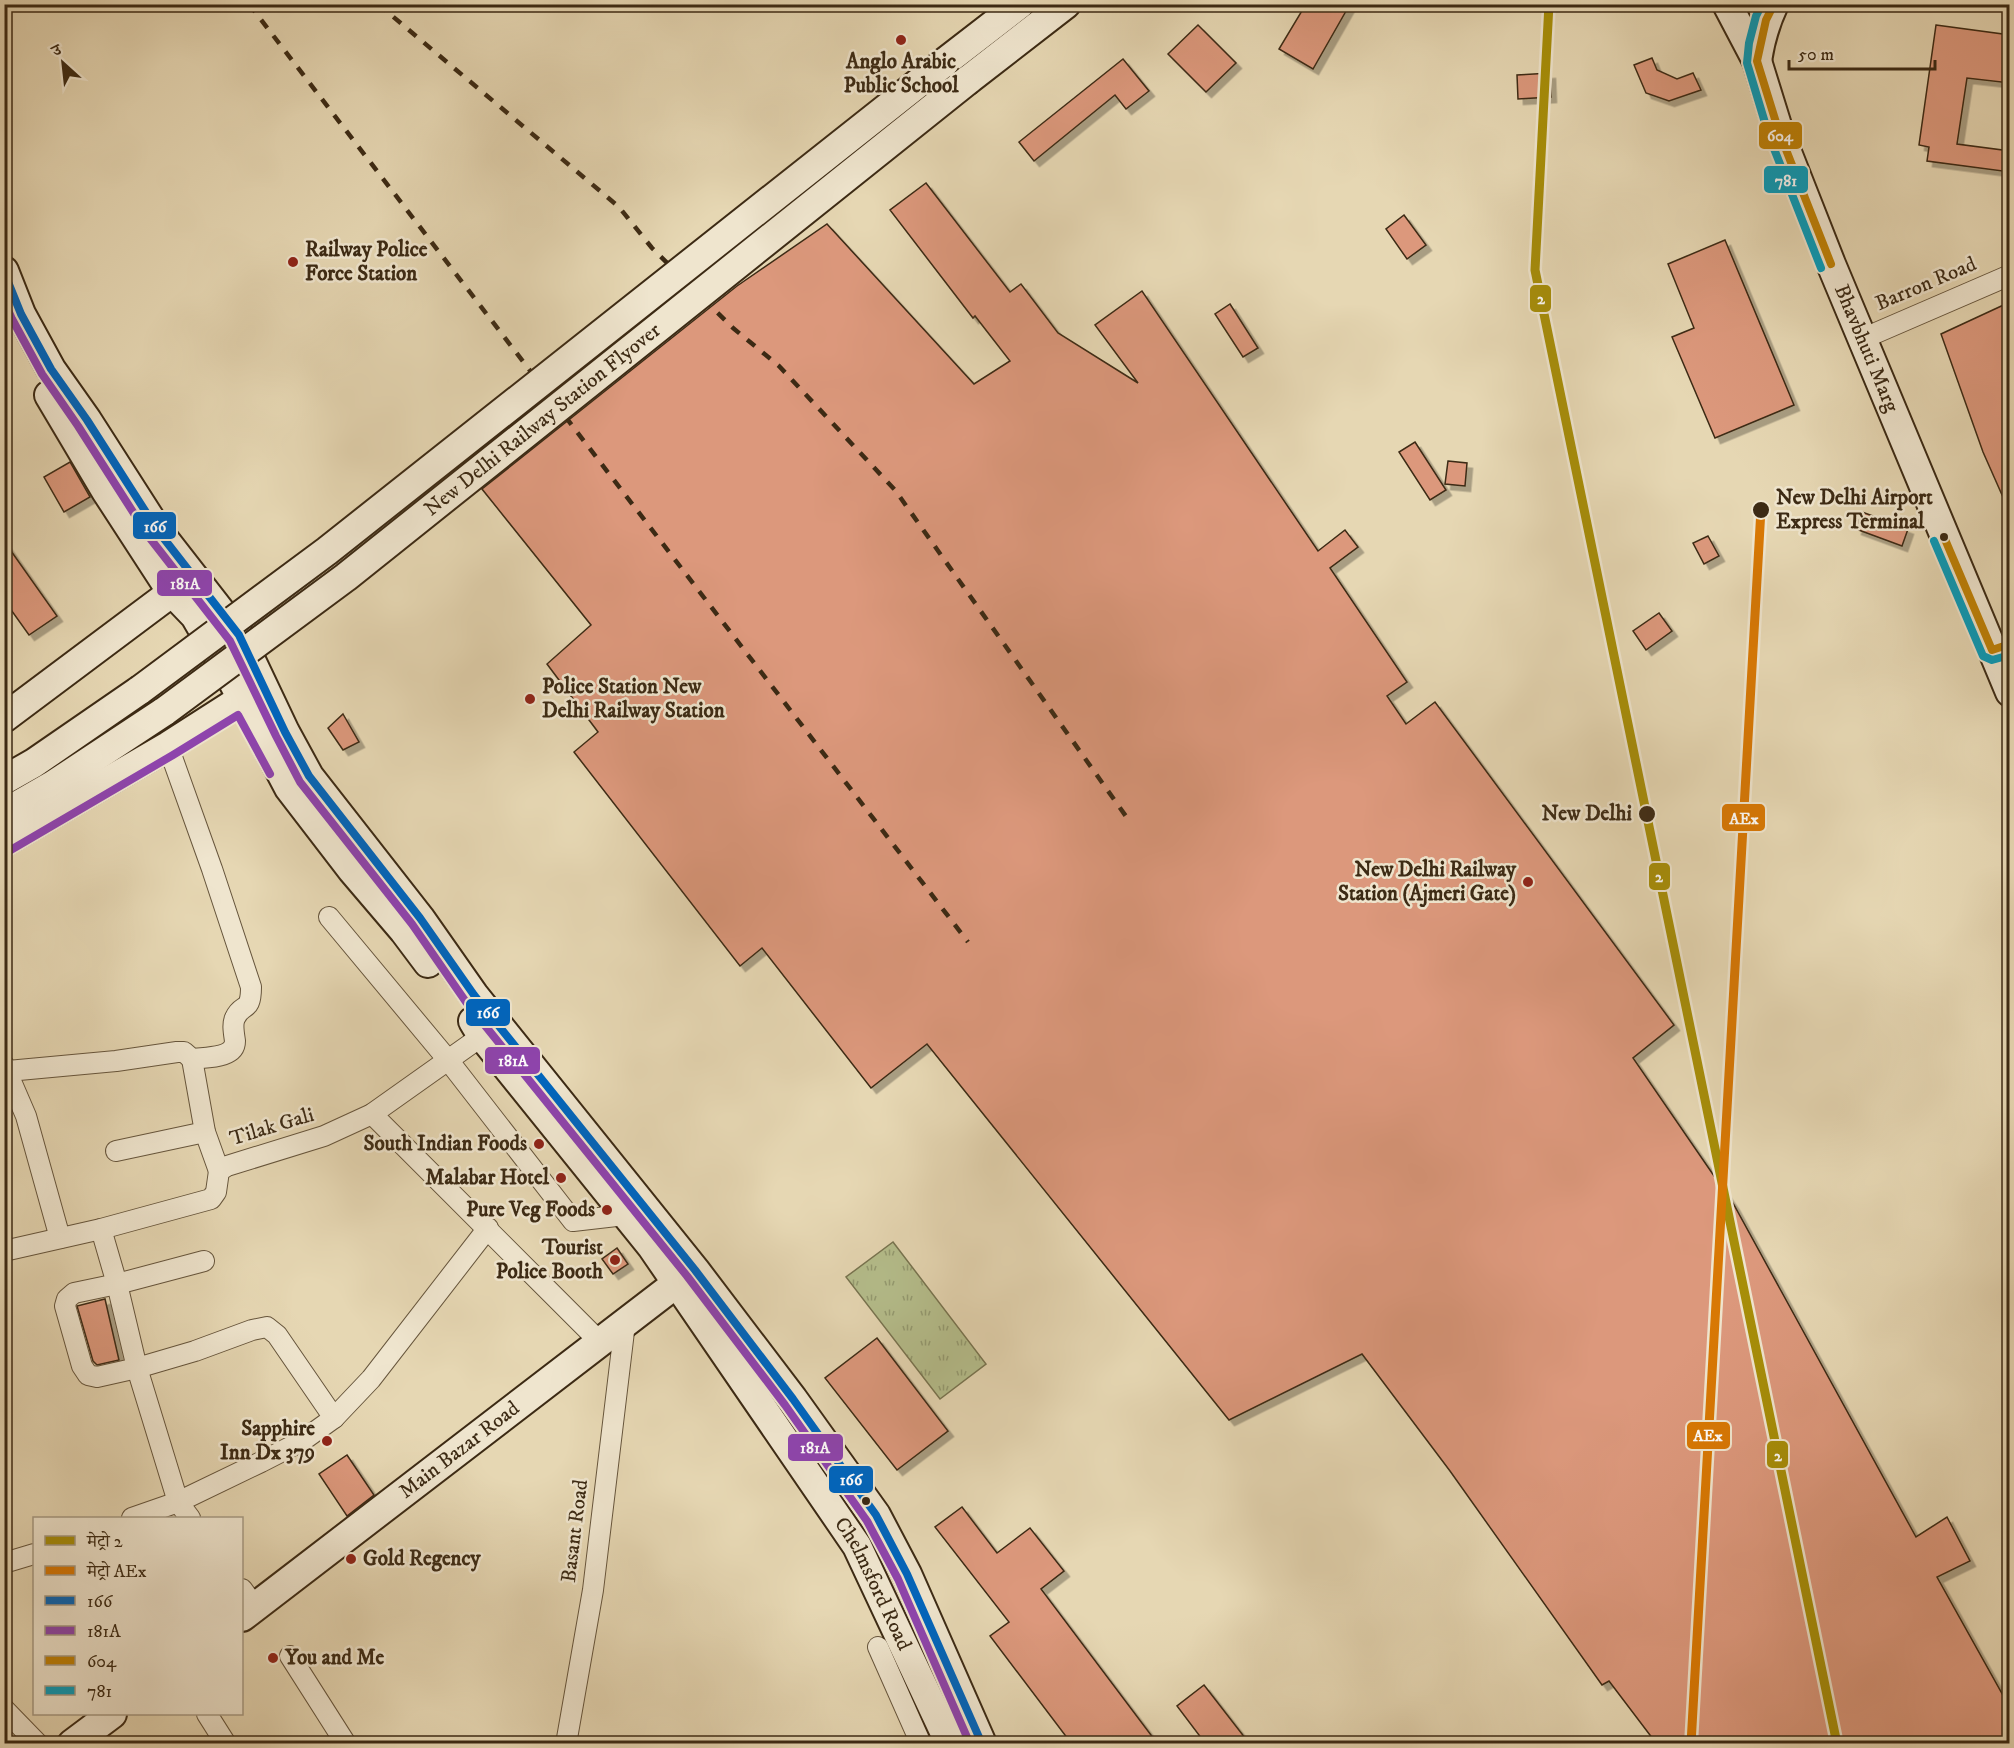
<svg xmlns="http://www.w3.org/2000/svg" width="2014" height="1748" font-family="'IM FELL DW Pica','Noto Serif Devanagari',serif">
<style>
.grass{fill:url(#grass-tufts);stroke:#787450;stroke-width:1.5}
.building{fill:#dc987b;stroke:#3c2a14;stroke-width:1.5;filter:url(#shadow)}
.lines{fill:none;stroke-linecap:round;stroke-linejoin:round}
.street-casing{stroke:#66553c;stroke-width:22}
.secondary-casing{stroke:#3c2a14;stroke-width:32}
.street{stroke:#efe5ce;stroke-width:20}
.secondary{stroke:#efe5ce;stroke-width:28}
.rail{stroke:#3c2a14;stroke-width:4.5;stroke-dasharray:10 10;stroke-linecap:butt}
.secondary-bridge-casing{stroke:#3c2a14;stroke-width:32;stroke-linecap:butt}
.secondary-bridge{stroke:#efe5ce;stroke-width:28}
.bus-1-casing{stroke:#efe5ce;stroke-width:12}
.bus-2-casing{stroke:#efe5ce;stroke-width:12}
.bus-3-casing{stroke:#efe5ce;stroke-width:12}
.bus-4-casing{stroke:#efe5ce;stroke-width:12}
.bus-1{stroke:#0065bd;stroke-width:8}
.bus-2{stroke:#8e44ad;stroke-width:8}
.bus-3{stroke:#bf8106;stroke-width:8}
.bus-4{stroke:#069cbb;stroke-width:8}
.metro-1-casing{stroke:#efe5ce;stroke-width:14}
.metro-2-casing{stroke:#efe5ce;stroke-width:14}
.metro-1{stroke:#a78e09;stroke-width:9}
.metro-2{stroke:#d87804;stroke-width:9}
.poi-dot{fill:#8f2418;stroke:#efe5ce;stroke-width:2}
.stop-dot{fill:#3c2a14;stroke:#efe5ce;stroke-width:2}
.labels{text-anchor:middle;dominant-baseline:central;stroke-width:5;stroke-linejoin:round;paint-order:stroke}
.poi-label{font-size:21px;font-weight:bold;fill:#3c2a14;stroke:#efe5ce;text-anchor:end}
.street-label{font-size:21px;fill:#3c2a14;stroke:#efe5ce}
.stop-label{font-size:21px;font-weight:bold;fill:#3c2a14;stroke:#efe5ce;text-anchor:start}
.line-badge{stroke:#efe5ce;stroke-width:2}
.badge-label{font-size:16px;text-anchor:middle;font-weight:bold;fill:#fff}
</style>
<defs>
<pattern id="grass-tufts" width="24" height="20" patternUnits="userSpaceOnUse" patternTransform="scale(1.5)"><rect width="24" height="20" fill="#b5be8c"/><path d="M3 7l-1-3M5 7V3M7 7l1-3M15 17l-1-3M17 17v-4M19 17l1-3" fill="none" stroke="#949b71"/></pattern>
<filter id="shadow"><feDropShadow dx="5.5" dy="5.5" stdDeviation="0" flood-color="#0004"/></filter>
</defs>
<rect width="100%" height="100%" fill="#e6d7b3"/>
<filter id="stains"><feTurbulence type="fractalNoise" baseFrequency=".00333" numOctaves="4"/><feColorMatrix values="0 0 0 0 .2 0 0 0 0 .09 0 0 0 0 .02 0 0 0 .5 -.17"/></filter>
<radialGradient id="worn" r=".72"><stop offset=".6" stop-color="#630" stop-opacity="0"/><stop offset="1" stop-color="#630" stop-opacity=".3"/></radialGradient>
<polygon class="grass" points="893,1242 986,1364 940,1399 846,1277"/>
<g class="building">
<polygon points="1306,4 1350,4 1313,69 1279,49"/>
<polygon points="1198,25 1236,63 1206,92 1168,54"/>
<polygon points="1936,25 2010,35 2010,83 1967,78 1957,144 2010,151 2010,172 1927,161 1929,147 1919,145"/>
<polygon points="1652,58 1657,70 1677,79 1693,73 1701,90 1669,101 1646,93 1634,65"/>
<polygon points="1123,59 1149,91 1126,109 1115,95 1034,161 1019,142"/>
<polygon points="1550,73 1551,97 1518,99 1517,75"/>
<polygon points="926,183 1010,292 1021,284 1058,333 1138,383 1095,325 1142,291 1318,551 1345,530 1358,547 1330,568 1407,682 1387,696 1406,724 1435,702 1674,1025 1633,1058 1734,1205 1916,1537 1947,1517 1970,1561 1937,1577 2010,1708 2010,1743 1656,1743 1609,1681 1602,1685 1450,1471 1362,1354 1229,1420 927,1044 871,1088 762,948 740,966 574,752 598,732 547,664 591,625 482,489 737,286 827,224 974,384 1010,361 975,316 973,318 890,210"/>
<polygon points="1404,215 1426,245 1407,259 1386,229"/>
<polygon points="1725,240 1794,405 1715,438 1672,337 1694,328 1668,264"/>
<polygon points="2010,302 2010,513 1983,452 1941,334"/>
<polygon points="1230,304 1258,348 1243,357 1215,314"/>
<polygon points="1415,442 1446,490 1430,500 1399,452"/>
<polygon points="1448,461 1467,463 1465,486 1445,484"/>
<polygon points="70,462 90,497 64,512 44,477"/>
<polygon points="1862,512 1908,529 1902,546 1856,529"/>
<polygon points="1708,536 1719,556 1704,564 1693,543"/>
<polygon points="4,541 57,616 29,635 4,600"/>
<polygon points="1659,613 1672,631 1646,650 1633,631"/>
<polygon points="343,714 359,742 343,750 328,728"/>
<polygon points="617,1248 628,1264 613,1274 602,1259"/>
<polygon points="105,1299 119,1360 97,1365 93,1361 77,1306"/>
<polygon points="877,1338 948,1431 897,1470 825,1378"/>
<polygon points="347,1455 374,1495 347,1516 319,1474"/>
<polygon points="962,1507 997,1553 1030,1528 1064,1571 1041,1589 1157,1743 1071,1743 990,1636 1009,1622 935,1527"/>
<polygon points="1204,1685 1249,1743 1205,1743 1177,1706"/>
</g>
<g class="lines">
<g class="street-casing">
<g id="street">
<polyline points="1862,339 2010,275"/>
<polyline points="329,917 448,1060 573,1221 625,1215"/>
<polyline points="192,1059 205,1132 219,1171"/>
<polyline points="4,1065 26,1116 60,1238"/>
<path d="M 8,1071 L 116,1061 L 177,1052 L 184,1052 L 192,1059 C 205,1057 235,1059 235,1041 C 234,1034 232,1024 235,1018 C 242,1002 251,1014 251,987 L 212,869 L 168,746"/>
<polyline points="372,1114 600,1342"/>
<polyline points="116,1151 205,1132"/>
<polyline points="101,1229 117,1284 137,1368 178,1502 190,1518"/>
<polyline points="4,1251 101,1229 211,1199 216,1192 219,1171 227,1166 324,1136 372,1114 482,1036"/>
<polyline points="204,1261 117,1284 74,1293 67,1299 65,1306 82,1366 88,1375 97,1377 137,1368 195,1351 252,1330 267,1327 277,1335 334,1418"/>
<polyline points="132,1518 178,1502 261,1462 302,1441 334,1418 371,1379 488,1228"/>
<polyline points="4,1563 34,1554"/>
<polyline points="242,1589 255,1607"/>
<polyline points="878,1647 921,1744"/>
<polyline points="290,1656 346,1744"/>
<polyline points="4,1709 38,1744"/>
<polyline points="207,1714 226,1744"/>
<polyline points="566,1744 593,1590 625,1323"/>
</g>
</g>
<g class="secondary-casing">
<g id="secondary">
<path id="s1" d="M 1727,4 L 1757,61 L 1779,132 L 1831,264 L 2010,692"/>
<path d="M 1757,61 C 1760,41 1765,23 1774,4"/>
<polyline points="945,62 1020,4"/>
<polyline points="968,80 1066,4"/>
<polyline points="4,271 21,314 51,369 87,420 158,531 239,635 285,732 309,776 420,918 474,995 695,1270 793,1399 876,1515 907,1574 982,1744"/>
<polyline points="49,395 106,491 171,591 195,616 231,678 289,788 352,870 404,931 428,963"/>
<polyline points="4,718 187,581"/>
<polyline points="4,780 34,763 140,690"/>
<polyline points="4,813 53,785 165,711"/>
<polyline points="4,842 168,746 257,689"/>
<path id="s2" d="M 473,1021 L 482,1036 L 652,1247 L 857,1546 L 950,1744"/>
<path id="s3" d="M 242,1617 L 677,1283"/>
<polyline points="72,1744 112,1714"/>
</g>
</g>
<use href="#street" class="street"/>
<use href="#secondary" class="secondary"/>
<g class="rail">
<polyline points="249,4 968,942"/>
<polyline points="378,4 619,207 652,248 733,328 779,366 895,490 1130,822"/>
</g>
<g class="secondary-bridge-casing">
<g id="secondary-bridge">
<polyline points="140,690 327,551 945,62"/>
<path id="s4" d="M 165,711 L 346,577 L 968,80"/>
</g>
</g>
<use href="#secondary-bridge" class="secondary-bridge"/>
<g class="bus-1-casing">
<polyline id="bus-1" points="4,272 21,314 51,369 87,420 158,531 239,635 285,732 309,776 420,918 474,995 695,1270 793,1399 876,1515 907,1574 982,1744"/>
</g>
<g class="bus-2-casing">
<g id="bus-2">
<polyline points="4,301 12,319 42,374 78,426 149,537 230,641 276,736 300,782 412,924 466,1002 687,1276 785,1405 867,1521 898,1579 970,1744"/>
<polyline points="9,851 173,755 238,715 270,774"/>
</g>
</g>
<g class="bus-3-casing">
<g id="bus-3">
<polyline points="1774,4 1766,20 1757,61 1779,132 1831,264"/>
<polyline points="1944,537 1992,650 2010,644"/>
</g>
</g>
<g class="bus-4-casing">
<g id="bus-4">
<polyline points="1762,4 1756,16 1749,43 1747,63 1769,136 1821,268"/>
<polyline points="1934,541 1983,656 1992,660 2010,655"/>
</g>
</g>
<use href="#bus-1" class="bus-1"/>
<use href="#bus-2" class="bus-2"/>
<use href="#bus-3" class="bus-3"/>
<use href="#bus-4" class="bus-4"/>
<g class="metro-1-casing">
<polyline id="metro-1" points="1549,4 1535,270 1837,1744"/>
</g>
<g class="metro-2-casing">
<polyline id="metro-2" points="1691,1744 1761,509"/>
</g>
<use href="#metro-1" class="metro-1"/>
<use href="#metro-2" class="metro-2"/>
</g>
<g class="poi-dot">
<circle cx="901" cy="40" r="6"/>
<circle cx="293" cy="262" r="6"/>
<circle cx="530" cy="699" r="6"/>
<circle cx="1528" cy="882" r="6"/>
<circle cx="539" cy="1144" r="6"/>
<circle cx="561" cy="1178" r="6"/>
<circle cx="607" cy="1210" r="6"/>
<circle cx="615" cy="1260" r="6"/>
<circle cx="327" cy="1441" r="6"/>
<circle cx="351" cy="1559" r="6"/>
<circle cx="273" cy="1658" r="6"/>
</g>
<g class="stop-dot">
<circle cx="1761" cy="510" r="9"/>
<circle cx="1944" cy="537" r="5"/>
<circle cx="1647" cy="814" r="9"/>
<circle cx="866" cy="1501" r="5"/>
</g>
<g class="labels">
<g class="poi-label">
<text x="901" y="62" text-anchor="middle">Anglo Arabic<tspan x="901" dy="24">Public School</tspan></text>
<text x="305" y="250" text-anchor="start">Railway Police<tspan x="305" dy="24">Force Station</tspan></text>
<text x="542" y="687" text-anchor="start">Police Station New<tspan x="542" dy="24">Delhi Railway Station</tspan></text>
<text x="1516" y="870">New Delhi Railway<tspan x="1516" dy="24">Station (Ajmeri Gate)</tspan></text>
<text x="527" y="1144">South Indian Foods</text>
<text x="549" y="1178">Malabar Hotel</text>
<text x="595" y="1210">Pure Veg Foods</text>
<text x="603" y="1248">Tourist<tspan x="603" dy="24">Police Booth</tspan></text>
<text x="315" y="1429">Sapphire<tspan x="315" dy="24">Inn Dx 379</tspan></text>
<text x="363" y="1559" text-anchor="start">Gold Regency</text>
<text x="285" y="1658" text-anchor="start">You and Me</text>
</g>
<g class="street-label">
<text transform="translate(1926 284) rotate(-23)">Barron Road</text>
<text stroke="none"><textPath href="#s1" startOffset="372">Bhavbhuti Marg</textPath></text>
<text stroke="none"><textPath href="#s4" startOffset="477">New Delhi Railway Station Flyover</textPath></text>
<text transform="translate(272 1127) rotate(-17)">Tilak Gali</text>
<text stroke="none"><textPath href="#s3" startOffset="274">Main Bazar Road</textPath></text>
<text transform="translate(575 1531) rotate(-83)">Basant Road</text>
<text stroke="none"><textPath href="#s2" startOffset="692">Chelmsford Road</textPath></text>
</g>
<g class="stop-label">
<text x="1776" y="498">New Delhi Airport<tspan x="1776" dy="24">Express Terminal</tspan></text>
<text x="1632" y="814" text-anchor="end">New Delhi</text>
</g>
</g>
<g class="line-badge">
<rect x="1758" y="121" width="45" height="29" rx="6" fill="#bf8106"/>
<rect x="1763" y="165" width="46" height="29" rx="6" fill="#069cbb"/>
<rect x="1529" y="284" width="23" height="29" rx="6" fill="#a78e09"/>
<rect x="132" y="511" width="45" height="29" rx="6" fill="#0065bd"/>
<rect x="156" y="569" width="57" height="28" rx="6" fill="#8e44ad"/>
<rect x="1721" y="803" width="45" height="29" rx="6" fill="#d87804"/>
<rect x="1648" y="862" width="23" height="29" rx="6" fill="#a78e09"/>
<rect x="465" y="998" width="46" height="29" rx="6" fill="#0065bd"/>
<rect x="484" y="1046" width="57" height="29" rx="6" fill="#8e44ad"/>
<rect x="1686" y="1421" width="45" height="29" rx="6" fill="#d87804"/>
<rect x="787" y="1433" width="57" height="29" rx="6" fill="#8e44ad"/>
<rect x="1766" y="1440" width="23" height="29" rx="6" fill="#a78e09"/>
<rect x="828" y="1465" width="46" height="29" rx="6" fill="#0065bd"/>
</g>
<g class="badge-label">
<text x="1780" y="141">604</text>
<text x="1786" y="186">781</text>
<text x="1541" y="304">2</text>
<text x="155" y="532">166</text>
<text x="185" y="589">181A</text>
<text x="1744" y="824">AEx</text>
<text x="1659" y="882">2</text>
<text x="488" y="1018">166</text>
<text x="513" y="1066">181A</text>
<text x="1708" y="1441">AEx</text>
<text x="815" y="1453">181A</text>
<text x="1778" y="1461">2</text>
<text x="851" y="1485">166</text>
</g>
<rect width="2014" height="1748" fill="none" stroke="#e6d7b3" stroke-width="24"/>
<rect x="6" y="6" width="2002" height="1736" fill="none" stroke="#3c2a14" stroke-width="3"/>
<rect x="12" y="12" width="1990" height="1724" fill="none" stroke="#3c2a14" stroke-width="1.5"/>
<rect x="33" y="1517" width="210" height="198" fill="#efe5ce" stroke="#a79a84" stroke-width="1.5"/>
<rect x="45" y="1536" width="30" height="9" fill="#a78e09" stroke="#a79a84" stroke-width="1.5"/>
<text x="87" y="1547" font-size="18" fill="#3c2a14">मेट्रो 2</text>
<rect x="45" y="1566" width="30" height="9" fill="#d87804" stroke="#a79a84" stroke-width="1.5"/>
<text x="87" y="1577" font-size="18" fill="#3c2a14">मेट्रो AEx</text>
<rect x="45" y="1596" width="30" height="9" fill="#0065bd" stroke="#a79a84" stroke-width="1.5"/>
<text x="87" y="1607" font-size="18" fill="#3c2a14">166</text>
<rect x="45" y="1626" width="30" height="9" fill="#8e44ad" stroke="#a79a84" stroke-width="1.5"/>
<text x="87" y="1637" font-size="18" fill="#3c2a14">181A</text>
<rect x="45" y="1656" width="30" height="9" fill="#bf8106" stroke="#a79a84" stroke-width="1.5"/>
<text x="87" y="1667" font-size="18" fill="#3c2a14">604</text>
<rect x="45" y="1686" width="30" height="9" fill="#069cbb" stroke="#a79a84" stroke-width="1.5"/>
<text x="87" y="1697" font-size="18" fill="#3c2a14">781</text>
<g transform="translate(63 63) rotate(333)" stroke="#efe5ce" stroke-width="4.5" paint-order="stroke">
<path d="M0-4.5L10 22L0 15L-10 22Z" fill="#3c2a14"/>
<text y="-9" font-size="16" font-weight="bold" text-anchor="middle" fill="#3c2a14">उ</text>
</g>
<path d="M1789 60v9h146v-9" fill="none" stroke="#3c2a14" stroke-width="3"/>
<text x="1798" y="60" font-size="18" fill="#3c2a14" stroke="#efe5ce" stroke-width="4.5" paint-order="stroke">50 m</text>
<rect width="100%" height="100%" filter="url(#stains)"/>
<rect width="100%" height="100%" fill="url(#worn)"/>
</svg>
